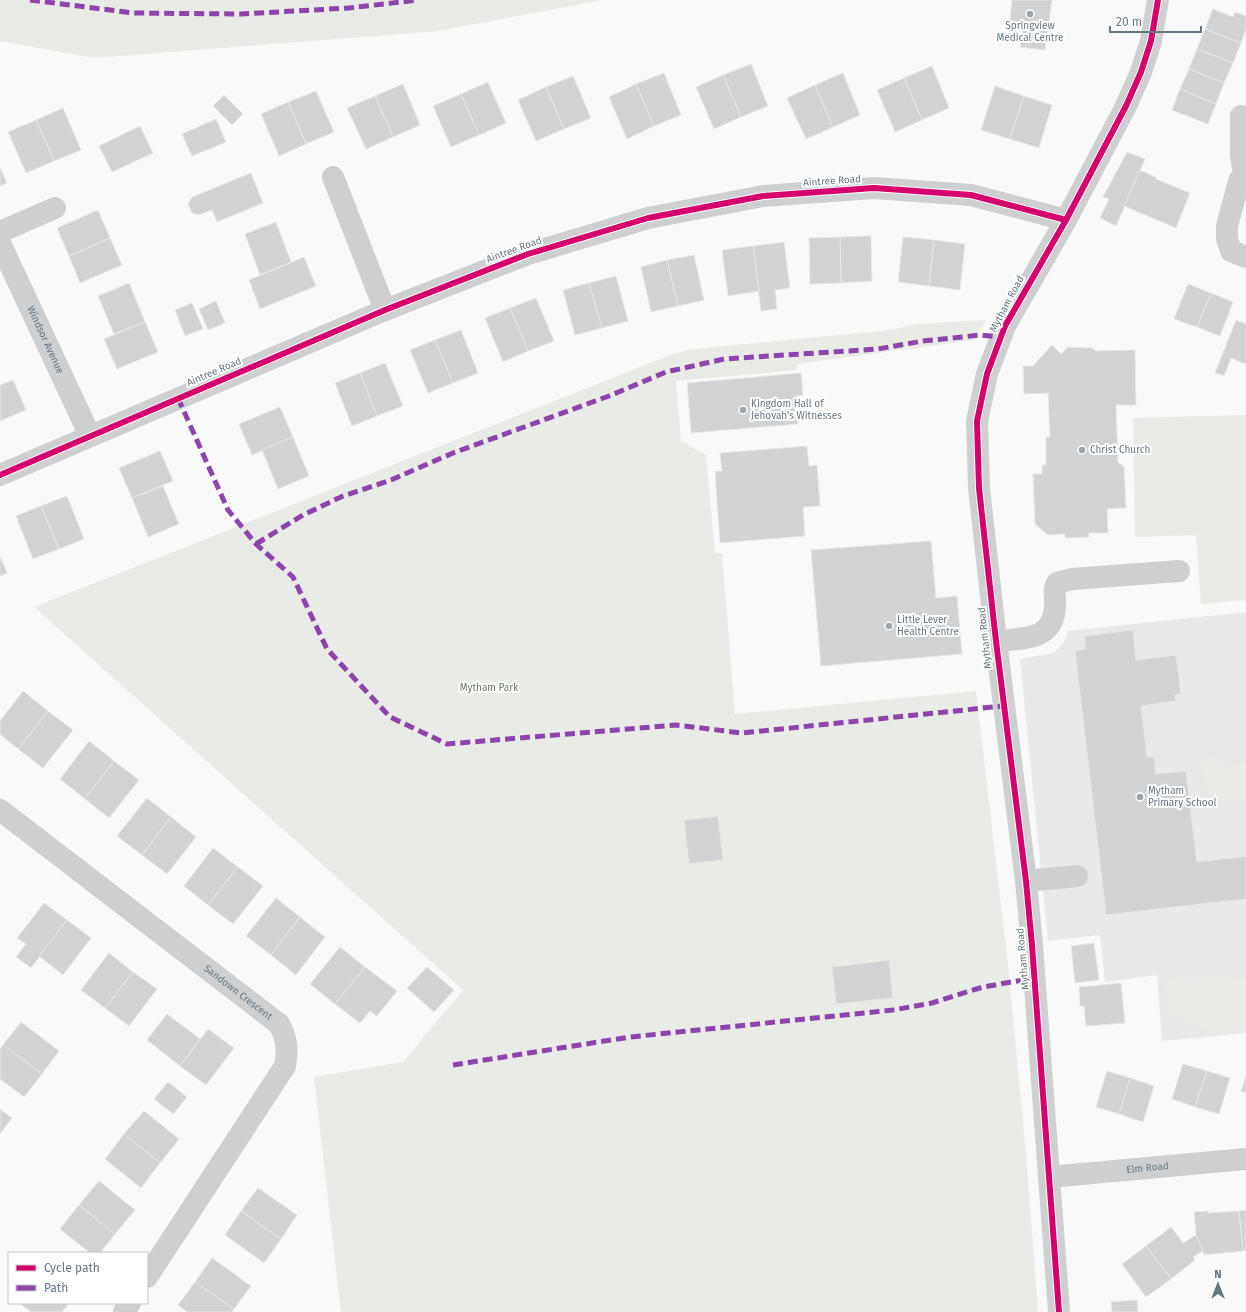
<svg xmlns="http://www.w3.org/2000/svg" width="1246" height="1312" font-family="'Fira Sans',sans-serif">
<style>
.built{fill:#e8e9e9}
.green{fill:#e8ebe6}
.building{fill:#d0d2d3;stroke:#e8e8e8}
.lines{fill:none;stroke-linecap:round;stroke-linejoin:round}
.minor{stroke:#cecfd0;stroke-width:22}
.quiet{stroke:#8e44ad;stroke-width:5;stroke-dasharray:10 5;stroke-linecap:butt}
.cycleway-casing{stroke:#fff;stroke-width:8}
.cycleway{stroke:#d6006c;stroke-width:6}
.poi-dot{fill:#99a4ac;stroke:#fff;stroke-width:1.5}
.labels{text-anchor:middle;dominant-baseline:central;stroke-width:4;stroke-linejoin:round;paint-order:stroke}
.poi-label{font-size:10px;fill:#657683;stroke:#fff;text-anchor:start}
.street-label{font-size:10px;fill:#657683;stroke:#fff}
.park-label{font-size:10px;fill:#687a64;stroke:#fff}
</style>
<rect width="100%" height="100%" fill="#f9f9f9"/>
<polygon class="built" points="1246,612 1246,1033 1162,1041 1157,975 1105,982 1100,935 1048,941 1020,659 1053,653 1063,644 1067,635 1067,631"/>
<g class="green">
<polygon points="0,0 603,0 438,31 94,58 0,41"/>
<polygon points="986,320 975,340 797,364 797,370 676,381 681,441 706,455 715,553 722,553 735,714 976,691 1008,965 1027,1165 1038,1312 341,1312 314,1077 403,1062 463,990 34,607 673,354 693,349 891,330 917,324"/>
<polygon points="1246,415 1246,600 1201,604 1196,535 1135,537 1133,418"/>
<polygon points="1218,756 1224,767 1246,763 1246,799 1208,804 1201,759"/>
<polygon points="1221,976 1246,980 1246,1030 1212,1032 1171,1015 1161,979"/>
</g>
<g class="building">
<polygon points="1012,0 1052,0 1045,50 1020,47 1023,29 1009,27"/>
<polygon points="1213,9 1233,17 1235,12 1246,16 1246,30 1241,43 1205,29"/>
<polygon points="1205,29 1241,43 1233,63 1197,49"/>
<polygon points="1197,49 1233,63 1224,83 1189,69"/>
<polygon points="751,64 768,106 741,117 723,75"/>
<polygon points="932,66 949,108 922,120 904,78"/>
<polygon points="1189,69 1224,83 1216,104 1180,89"/>
<polygon points="664,73 681,115 654,126 636,84"/>
<polygon points="843,73 860,115 833,127 815,85"/>
<polygon points="723,75 741,117 714,129 696,87"/>
<polygon points="573,76 591,118 564,129 546,87"/>
<polygon points="904,78 922,120 895,132 877,90"/>
<polygon points="488,82 506,123 479,135 461,94"/>
<polygon points="403,84 420,125 393,137 375,96"/>
<polygon points="636,84 654,126 627,139 609,97"/>
<polygon points="815,85 833,127 806,139 787,98"/>
<polygon points="995,86 1024,96 1010,139 981,130"/>
<polygon points="546,87 564,129 536,141 518,100"/>
<polygon points="1180,89 1216,104 1208,124 1172,110"/>
<polygon points="316,91 334,132 306,144 288,102"/>
<polygon points="461,94 479,135 451,147 433,106"/>
<polygon points="224,95 243,114 232,125 213,106"/>
<polygon points="375,96 393,137 366,149 347,108"/>
<polygon points="1024,96 1052,105 1039,148 1010,139"/>
<polygon points="288,102 306,144 279,156 261,114"/>
<polygon points="63,108 81,150 54,161 36,120"/>
<polygon points="216,119 226,142 192,156 182,134"/>
<polygon points="36,120 54,161 26,173 8,132"/>
<polygon points="140,126 153,153 112,172 99,146"/>
<polygon points="1127,152 1145,159 1116,226 1100,218 1109,199 1103,197"/>
<polygon points="0,167 7,183 0,186"/>
<polygon points="1140,170 1157,178 1156,179 1190,193 1176,228 1124,206"/>
<polygon points="251,173 263,203 217,222 212,210 198,215 192,213 188,204 192,197"/>
<polygon points="98,210 110,238 69,256 57,228"/>
<polygon points="276,222 291,262 260,275 245,234"/>
<polygon points="871,236 872,281 841,283 840,237"/>
<polygon points="840,237 841,283 810,284 809,238"/>
<polygon points="903,237 934,240 929,286 898,282"/>
<polygon points="110,238 122,265 80,283 69,256"/>
<polygon points="934,240 965,244 960,290 929,286"/>
<polygon points="784,242 790,288 775,290 777,309 761,311 753,246"/>
<polygon points="753,246 759,291 728,296 722,250"/>
<polygon points="694,255 704,300 678,306 667,260"/>
<polygon points="304,257 316,286 260,309 249,280"/>
<polygon points="667,260 678,306 651,312 641,267"/>
<polygon points="616,276 628,321 602,328 589,283"/>
<polygon points="129,283 145,322 114,334 98,296"/>
<polygon points="589,283 602,328 575,335 563,290"/>
<polygon points="1188,284 1211,293 1197,327 1174,319"/>
<polygon points="1211,293 1233,302 1220,336 1197,327"/>
<polygon points="536,298 554,341 528,351 510,308"/>
<polygon points="216,301 225,323 208,330 199,309"/>
<polygon points="192,303 203,329 185,336 175,310"/>
<polygon points="510,308 528,351 503,362 485,318"/>
<polygon points="1236,320 1246,324 1246,362 1245,364 1231,358 1224,376 1215,373"/>
<polygon points="145,322 158,352 117,369 104,339"/>
<polygon points="461,330 478,373 453,383 435,340"/>
<polygon points="435,340 453,383 428,393 410,350"/>
<polygon points="1052,345 1061,354 1068,347 1092,348 1096,351 1135,350 1136,405 1116,405 1118,462 1124,467 1126,508 1107,509 1108,533 1089,533 1089,537 1065,538 1065,534 1048,535 1035,524 1033,474 1042,474 1042,465 1046,465 1046,437 1050,437 1048,393 1024,394 1023,366 1033,366"/>
<polygon points="385,363 403,406 377,416 360,373"/>
<polygon points="360,373 377,416 352,426 335,383"/>
<polygon points="801,373 803,395 796,396 798,424 691,433 687,383"/>
<polygon points="13,380 26,410 0,421 0,385"/>
<polygon points="280,407 293,437 252,455 239,424"/>
<polygon points="293,437 309,476 278,489 262,450"/>
<polygon points="807,446 809,466 817,465 820,506 803,507 805,536 720,543 715,471 722,471 720,453"/>
<polygon points="160,451 173,481 132,498 119,468"/>
<polygon points="163,486 179,524 148,537 132,498"/>
<polygon points="67,496 84,539 59,549 41,506"/>
<polygon points="41,506 59,549 33,559 16,516"/>
<polygon points="931,541 936,598 957,596 962,654 821,666 811,550"/>
<polygon points="0,556 7,573 0,576"/>
<polygon points="1133,630 1136,660 1176,655 1181,694 1175,695 1176,701 1141,706 1147,757 1154,757 1156,774 1186,771 1197,862 1246,856 1246,899 1106,915 1075,651 1086,649 1084,636"/>
<polygon points="23,691 48,711 18,749 0,734 0,721"/>
<polygon points="48,711 73,730 43,768 18,749"/>
<polygon points="89,741 114,761 85,799 60,779"/>
<polygon points="114,761 139,780 109,818 85,799"/>
<polygon points="147,798 171,817 142,855 117,836"/>
<polygon points="718,816 723,860 689,864 684,820"/>
<polygon points="171,817 196,837 167,874 142,855"/>
<polygon points="213,848 238,867 208,905 184,886"/>
<polygon points="238,867 263,886 233,924 208,905"/>
<polygon points="276,898 300,917 271,955 246,936"/>
<polygon points="44,903 67,920 31,968 16,957 26,944 17,938"/>
<polygon points="300,917 325,937 296,975 271,955"/>
<polygon points="67,920 91,938 63,975 39,956"/>
<polygon points="1094,943 1099,980 1075,983 1071,946"/>
<polygon points="340,947 365,967 335,1004 310,984"/>
<polygon points="109,953 133,972 105,1008 81,990"/>
<polygon points="889,960 893,998 836,1004 832,967"/>
<polygon points="365,967 397,991 377,1016 370,1011 360,1023 335,1004"/>
<polygon points="427,967 454,990 434,1012 407,988"/>
<polygon points="133,972 157,989 129,1026 105,1008"/>
<polygon points="1121,983 1125,1023 1086,1026 1084,1006 1080,1006 1079,987"/>
<polygon points="167,1014 200,1039 180,1066 147,1040"/>
<polygon points="21,1022 59,1051 42,1074 3,1045"/>
<polygon points="208,1029 234,1048 206,1085 180,1066"/>
<polygon points="3,1045 42,1074 24,1097 0,1079 0,1049"/>
<polygon points="1183,1064 1207,1071 1195,1107 1172,1099"/>
<polygon points="1107,1071 1130,1078 1119,1114 1096,1107"/>
<polygon points="1207,1071 1230,1078 1219,1114 1195,1107"/>
<polygon points="1246,1076 1246,1093 1241,1091"/>
<polygon points="1130,1078 1154,1086 1143,1122 1119,1114"/>
<polygon points="168,1082 187,1097 173,1114 154,1099"/>
<polygon points="0,1109 12,1118 0,1134"/>
<polygon points="144,1111 179,1139 160,1163 124,1134"/>
<polygon points="124,1134 160,1163 141,1188 105,1159"/>
<polygon points="99,1181 135,1210 115,1234 79,1205"/>
<polygon points="258,1188 297,1215 281,1239 241,1211"/>
<polygon points="79,1205 115,1234 100,1253 90,1253 60,1229"/>
<polygon points="1246,1210 1246,1250 1243,1251 1239,1211"/>
<polygon points="241,1211 281,1239 264,1263 225,1235"/>
<polygon points="1208,1211 1208,1213 1239,1211 1243,1251 1204,1255 1196,1235 1194,1212"/>
<polygon points="1171,1227 1183,1243 1196,1235 1203,1251 1193,1257 1195,1260 1171,1279 1146,1246"/>
<polygon points="1146,1246 1171,1279 1146,1297 1122,1264"/>
<polygon points="212,1258 251,1286 234,1309 195,1282"/>
<polygon points="195,1282 234,1309 232,1312 187,1312 178,1305"/>
<polygon points="1137,1300 1138,1312 1112,1312 1111,1302"/>
<polygon points="19,1303 69,1303 62,1312 31,1312"/>
</g>
<g class="lines">
<g class="minor">
<polyline points="1241,116 1241,155 1244,174"/>
<polyline points="1246,174 1244,174 1239,181 1227,226 1227,239 1231,251 1246,257"/>
<polyline points="333,177 385,310"/>
<polyline points="0,232 55,208"/>
<path id="s1" d="M 0,243 L 90,436"/>
<polyline points="0,475 385,310 528,254 648,218 763,196 874,188 971,195 1066,220"/>
<path d="M 996,641 C 1024,638 1055,641 1055,604 C 1056,595 1052,591 1057,583 L 1072,579 L 1179,571"/>
<path id="s2" d="M 0,810 L 279,1024 C 287,1039 288,1049 285,1066 L 147,1277"/>
<polyline points="1026,881 1077,876"/>
<path id="s3" d="M 1049,1177 L 1246,1159"/>
<polyline points="124,1312 130,1303"/>
<polyline points="1059,1312 1032,945 1026,881 996,641 979,488 977,421 987,374 1005,326 1066,220 1126,106 1141,72 1151,41 1158,0"/>
</g>
<g class="quiet">
<polyline points="30,0 134,13 241,14 349,8 418,0"/>
<polyline points="178,398 228,510 256,544 293,577 327,649 390,717 447,744 676,725 742,733 1003,706"/>
<polyline points="256,544 303,515 343,496 391,480 453,453 609,396 666,372 724,359 878,349 923,341 981,335 1001,337"/>
<polyline points="453,1065 630,1037 893,1010 932,1003 983,987 1034,978"/>
</g>
<g class="cycleway-casing">
<g id="cycleway">
<polyline points="0,475 385,310 528,254 648,218 763,196 874,188 971,195 1066,220"/>
<polyline points="1059,1312 1032,945 1026,881 996,641 979,488 977,421 987,374 1005,326 1066,220 1126,106 1141,72 1151,41 1158,0"/>
</g>
</g>
<use href="#cycleway" class="cycleway"/>
</g>
<g class="poi-dot">
<circle cx="1030" cy="14" r="4"/>
<circle cx="743" cy="410" r="4"/>
<circle cx="1082" cy="450" r="4"/>
<circle cx="889" cy="626" r="4"/>
<circle cx="1140" cy="797" r="4"/>
</g>
<g class="labels">
<g class="poi-label">
<text x="1030" y="26" text-anchor="middle">Springview<tspan x="1030" dy="12">Medical Centre</tspan></text>
<text x="751" y="404">Kingdom Hall of<tspan x="751" dy="12">Jehovah's Witnesses</tspan></text>
<text x="1090" y="450">Christ Church</text>
<text x="897" y="620">Little Lever<tspan x="897" dy="12">Health Centre</tspan></text>
<text x="1148" y="791">Mytham<tspan x="1148" dy="12">Primary School</tspan></text>
</g>
<g class="street-label">
<text transform="translate(832 181) rotate(-4)">Aintree Road</text>
<text transform="translate(514 250) rotate(-20)">Aintree Road</text>
<text transform="translate(1007 304) rotate(-62)">Mytham Road</text>
<text stroke="none"><textPath href="#s1" startOffset="107">Windsor Avenue</textPath></text>
<text transform="translate(214 372) rotate(-23)">Aintree Road</text>
<text transform="translate(985 638) rotate(-96)">Mytham Road</text>
<text transform="translate(1023 959) rotate(-95)">Mytham Road</text>
<text stroke="none"><textPath href="#s2" startOffset="300">Sandown Crescent</textPath></text>
<text stroke="none"><textPath href="#s3" startOffset="99">Elm Road</textPath></text>
</g>
<g class="park-label">
<text x="489" y="688">Mytham Park</text>
</g>
</g>
<rect x="8" y="1252" width="140" height="52" fill="#ffffff" stroke="#c1c8cd"/>
<rect x="16" y="1265" width="20" height="6" fill="#d6006c" stroke="#c1c8cd"/>
<text x="44" y="1272" font-size="12" fill="#657683">Cycle path</text>
<rect x="16" y="1285" width="20" height="6" fill="#8e44ad" stroke="#c1c8cd"/>
<text x="44" y="1292" font-size="12" fill="#657683">Path</text>
<g transform="translate(1218 1284)" stroke="#ffffff" stroke-width="3" paint-order="stroke">
<path d="M0-3L7 15L0 10L-7 15Z" fill="#657683"/>
<text y="-6" font-size="11" font-weight="bold" text-anchor="middle" fill="#657683">N</text>
</g>
<path d="M1110 26v6h91v-6" fill="none" stroke="#657683" stroke-width="2"/>
<text x="1116" y="26" font-size="12" fill="#657683" stroke="#ffffff" stroke-width="3" paint-order="stroke">20 m</text>
</svg>
